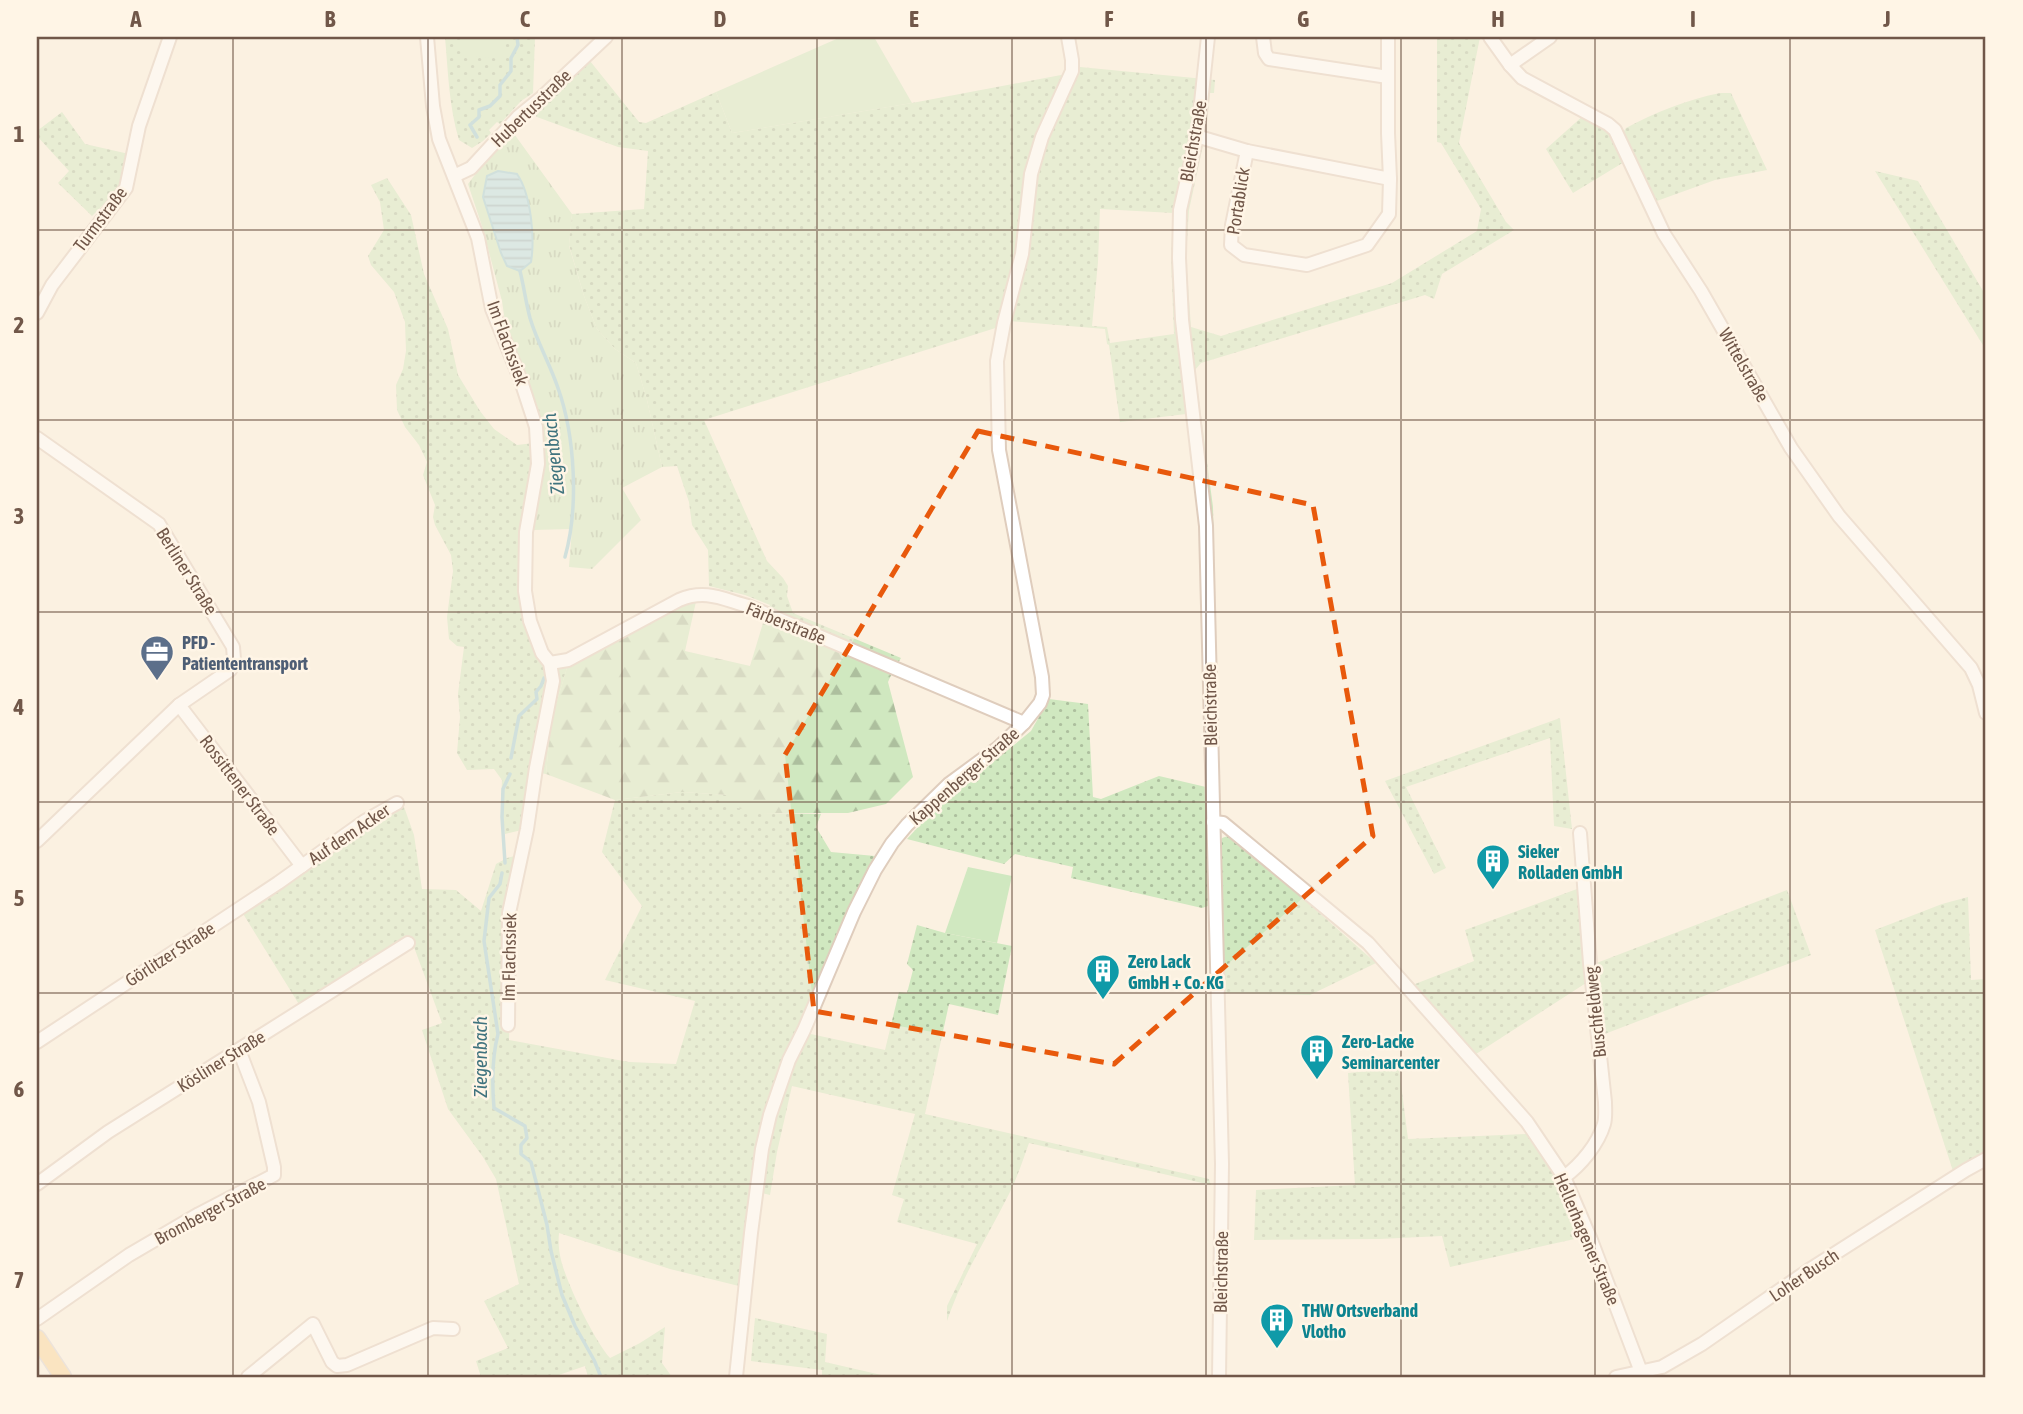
<svg xmlns="http://www.w3.org/2000/svg" width="2023" height="1414" font-family="'Asap Condensed',sans-serif">
<style>
.grass{fill:url(#grass-dots);fill-rule:evenodd}
.forest{fill:url(#forest-firs)}
.park{fill:url(#park-tufts)}
.garden{fill:#d0e8c0}
.water{fill:url(#water-rules);stroke:#9dcdd5;stroke-width:2}
.lines{fill:none;stroke-linecap:round;stroke-linejoin:round}
.stream{stroke:#9dcdd5;stroke-width:3.5}
.minor-casing{stroke:#dfcdbd;stroke-width:16}
.major-casing{stroke:#dad3d0;stroke-width:19}
.minor{stroke:#fff;stroke-width:12}
.major{stroke:#f9d69a;stroke-width:16}
.marked{fill:none;stroke:#e8590c;stroke-width:5;stroke-dasharray:14 9;stroke-linejoin:round}
.grid{fill:none;stroke:#715749;stroke-width:2;stroke-opacity:0.55}
.labels{text-anchor:middle;dominant-baseline:central;stroke-width:5;stroke-linejoin:round;paint-order:stroke}
.street-label{font-size:18px;fill:#715749;stroke:#fff5e6}
.service-label{font-size:18px;font-weight:bold;fill:#4e5e75;stroke:#fff5e6;text-anchor:start}
.culture-label{font-size:18px;font-weight:bold;fill:#0d838f;stroke:#fff5e6;text-anchor:start}
.water-label{font-size:19px;font-style:italic;fill:#40737e;stroke:#fff5e6}
.neatline{fill:none;stroke:#715749;stroke-width:2.5}
.grid-label{font-size:23px;text-anchor:middle;font-weight:bold;fill:#715749}
</style>
<defs>
<pattern id="grass-dots" width="8" height="8" patternUnits="userSpaceOnUse" patternTransform="scale(1.75)"><rect width="8" height="8" fill="#d0e8c0"/><path d="M2 2h.1M6 6h.1" fill="none" stroke="#adbf9e" stroke-width="1.8" stroke-linecap="round"/></pattern>
<pattern id="forest-firs" width="22" height="20" patternUnits="userSpaceOnUse" patternTransform="scale(1.75)"><rect width="22" height="20" fill="#d0e8c0"/><path d="M5 1l3.5 6h-7zM16 11l3.5 6h-7z" fill="#adbf9e"/></pattern>
<pattern id="park-tufts" width="24" height="20" patternUnits="userSpaceOnUse" patternTransform="scale(1.75)"><rect width="24" height="20" fill="#d0e8c0"/><path d="M3 7l-1-3M5 7V3M7 7l1-3M15 17l-1-3M17 17v-4M19 17l1-3" fill="none" stroke="#adbf9e"/></pattern>
<pattern id="water-rules" width="6" height="5" patternUnits="userSpaceOnUse" patternTransform="scale(1.75)"><rect width="6" height="5" fill="#b6dde4"/><path d="M0 2.5h6" fill="none" stroke="#98b6bb"/></pattern>
</defs>
<rect width="100%" height="100%" fill="#fbf1e1"/>
<g class="grass">
<path d="M 445,37 L 535,37 L 533,93 L 521,101 L 500,124 L 497,122 L 489,130 L 491,133 L 483,141 L 472,148 L 459,140 C 449,107 448,71 445,37 Z"/>
<path d="M 1437,37 L 1480,37 L 1459,143 L 1506,222 L 1514,230 L 1442,274 L 1434,299 L 1425,295 L 1201,363 L 1195,370 L 1213,507 L 1217,710 L 1204,709 L 1199,529 L 1186,414 L 1120,422 L 1109,345 L 1107,344 L 1105,329 L 1009,321 L 1005,325 L 704,420 L 767,561 L 783,578 L 788,586 L 787,596 L 793,613 L 901,658 L 893,671 L 766,613 L 770,605 L 745,595 L 709,586 L 708,550 L 692,525 L 689,502 L 677,466 L 662,467 L 647,400 L 636,363 L 615,349 L 597,329 L 584,296 L 569,245 L 572,214 L 644,209 L 648,151 L 618,147 L 537,117 L 531,112 L 590,61 L 639,122 L 646,123 L 716,92 L 732,133 L 912,103 L 1077,72 L 1080,67 L 1215,80 L 1214,93 L 1210,93 L 1206,132 L 1189,210 L 1186,258 L 1191,327 L 1221,336 L 1392,283 L 1477,231 L 1481,209 L 1441,143 L 1437,142 ZM 1100,209 L 1173,213 L 1171,259 L 1174,334 L 1110,343 L 1107,327 L 1092,326 L 1098,262 Z"/>
<path d="M 1720,93 L 1731,93 L 1767,170 L 1715,180 L 1654,202 L 1634,156 L 1573,193 L 1546,149 L 1584,115 L 1622,134 L 1626,128 C 1656,112 1686,100 1720,93 Z"/>
<polygon points="62,112 85,144 129,154 125,176 119,189 92,216 58,183 69,171 37,136 37,131"/>
<polygon points="1875,171 1918,181 1986,296 1986,350"/>
<polygon points="387,178 411,215 424,274 448,329 458,375 480,411 494,429 517,445 542,442 545,465 532,531 530,584 534,621 551,662 569,661 551,721 546,774 534,772 526,829 505,834 501,801 502,780 494,769 467,770 457,753 460,717 458,694 464,647 457,646 449,639 447,617 453,571 451,555 435,525 433,517 435,505 423,475 427,462 419,445 405,427 397,410 396,385 403,369 406,351 405,322 394,292 371,265 368,256 384,230 380,202 371,185"/>
<polygon points="1049,699 1088,704 1093,797 1101,799 1159,776 1206,787 1208,906 1202,908 1071,878 1073,867 1015,854 1004,864 907,839 931,813 1031,731"/>
<polygon points="1560,718 1572,829 1554,826 1550,738 1406,787 1446,868 1434,874 1385,781"/>
<path d="M 682,792 L 729,795 L 760,813 L 821,814 L 816,827 L 831,852 L 886,857 L 877,869 L 806,1033 L 885,1050 L 899,992 L 907,993 L 913,970 L 907,964 L 917,925 L 945,933 L 1012,946 L 998,1015 L 949,1004 L 925,1114 L 1209,1179 L 1211,1185 L 1029,1143 C 1023,1160 1017,1178 1009,1194 C 988,1236 962,1276 947,1321 L 947,1306 L 977,1244 L 897,1222 L 904,1199 L 892,1195 L 915,1114 L 792,1086 L 777,1152 L 770,1195 L 762,1193 L 747,1288 L 670,1269 L 559,1233 C 558,1243 559,1251 561,1260 C 567,1284 594,1340 610,1358 L 640,1343 L 665,1327 L 662,1363 L 672,1377 L 588,1377 L 585,1366 L 553,1377 L 481,1377 L 476,1361 L 508,1348 L 484,1301 L 519,1284 L 496,1179 L 483,1157 L 448,1109 L 422,1030 L 442,1023 L 411,939 L 300,1006 L 242,912 L 340,843 L 403,804 L 414,835 L 422,889 L 456,890 L 481,911 L 496,864 L 507,858 L 522,854 L 514,877 L 509,1040 L 629,1062 L 676,1064 L 695,1001 L 605,980 L 642,906 L 602,852 L 615,800 Z"/>
<polygon points="1228,836 1239,842 1376,963 1310,995 1222,993 1220,845 1222,838"/>
<polygon points="1577,889 1586,983 1473,1056 1410,986 1474,961 1465,930"/>
<polygon points="1787,890 1811,955 1602,1035 1594,964"/>
<polygon points="1968,897 1971,980 1986,979 1986,1152 1953,1171 1875,930 1942,904"/>
<polygon points="1399,1068 1408,1139 1526,1134 1552,1172 1579,1238 1450,1267 1442,1236 1379,1239 1254,1240 1256,1190 1355,1185 1348,1073"/>
<polygon points="755,1318 827,1334 825,1362 890,1377 822,1377 822,1370 751,1361"/>
</g>
<polygon class="forest" points="697,597 685,651 750,666 766,613 893,671 888,682 913,777 886,804 848,813 760,813 728,806 728,795 682,792 615,800 546,774 551,721 569,661"/>
<polygon class="park" points="512,131 572,214 569,246 584,296 597,329 615,349 636,363 647,400 662,467 622,488 641,520 592,569 569,567 572,529 533,530 545,465 540,425 511,363 502,301 482,226 468,184 486,160"/>
<g class="garden">
<polygon points="463,37 505,37 503,59 462,55"/>
<polygon points="841,37 874,37 912,103 732,133 716,92"/>
<polygon points="968,867 1012,876 997,943 945,933"/>
</g>
<path class="water" d="M 498,171 L 517,174 C 531,194 535,238 531,262 L 520,271 L 507,266 L 501,253 L 483,197 L 487,176 Z"/>
<g class="lines">
<g class="stream">
<polyline points="477,137 470,125 479,117 479,110 490,106 500,96 500,85 511,71 511,58 518,45 517,37"/>
<path d="M 520,271 C 524,287 526,303 530,318 C 537,342 550,364 558,388 C 575,436 579,507 565,557"/>
<polyline points="511,758 519,716 537,699 536,692 541,686 544,678"/>
<polyline points="505,863 502,817 503,789 510,774"/>
<path d="M 502,873 L 500,884 L 489,898 L 484,941 L 498,1034 C 492,1057 492,1084 494,1108 L 525,1126 L 527,1138 L 521,1145 L 521,1154 L 531,1162 L 547,1225 L 551,1251 L 562,1295 L 575,1326 L 594,1360 L 601,1377"/>
</g>
<g class="minor-casing">
<g id="minor">
<polyline points="427,37 433,106 439,139 478,238 492,309 521,381 536,427 538,464 526,532 525,591 530,621 542,653 550,663 553,681 536,768 527,829 509,913 508,1025"/>
<polyline points="1208,37 1198,131 1180,210 1179,258 1182,320 1206,526 1222,1164 1219,1377"/>
<polyline points="1263,37 1265,53 1269,59 1388,77"/>
<polyline points="1490,37 1510,65 1522,78 1608,124 1615,130 1664,234 1701,291 1791,448 1839,516 1971,668 1979,685 1986,713"/>
<polyline points="1510,65 1550,37"/>
<polyline points="1196,136 1247,151 1390,179 1388,133 1388,37"/>
<polyline points="1247,151 1232,225 1231,245 1244,255 1307,265 1367,245 1389,214 1390,179"/>
<polyline points="454,176 471,168 518,117 540,99 606,37"/>
<polyline points="37,313 52,285 126,188 139,126 170,37"/>
<polyline points="37,438 159,524 233,647 234,659 230,670 179,705 37,841"/>
<path d="M 550,663 L 568,660 L 679,600 C 706,589 722,599 748,606 L 1024,723"/>
<polyline points="179,705 302,866"/>
<polyline points="1213,822 1223,823 1368,943 1527,1122 1564,1177 1591,1240 1643,1377"/>
<polyline points="37,1042 278,883 365,821 397,803"/>
<path d="M 1564,1177 C 1581,1165 1598,1144 1604,1124 C 1606,1117 1605,1109 1605,1102 L 1590,963 L 1580,833"/>
<polyline points="37,1184 108,1132 408,943"/>
<polyline points="37,1319 129,1255 199,1214 274,1175 274,1167 259,1102 239,1050"/>
<polyline points="248,1377 313,1324 332,1362 337,1366 347,1365 433,1328 453,1329"/>
<polyline points="736,1377 751,1233 762,1149 770,1115 789,1060 804,1030 854,912 875,870 892,843 907,825 949,784 998,748 1024,723 1040,703 1043,695 1042,677 999,450 997,361 1004,323 1022,254 1031,174 1042,137 1072,71 1072,60 1068,37"/>
<polyline points="1616,1377 1662,1367 1702,1344 1809,1270 1966,1170 1986,1159"/>
</g>
</g>
<g class="major-casing">
<polyline id="major" points="37,1338 63,1377"/>
</g>
<use href="#minor" class="minor"/>
<use href="#major" class="major"/>
</g>
<path d="M0 0H2023V1414H0ZM 978,431 L 1313,505 L 1373,836 L 1114,1064 L 814,1011 L 785,755 Z" fill="#fbf1e1" fill-opacity=".55" fill-rule="evenodd"/>
<path class="marked" d="M 978,431 L 1313,505 L 1373,836 L 1114,1064 L 814,1011 L 785,755 Z"/>
<path class="grid" d="M 233,37 L 233,1377M 428,37 L 428,1377M 622,37 L 622,1377M 817,37 L 817,1377M 1012,37 L 1012,1377M 1206,37 L 1206,1377M 1401,37 L 1401,1377M 1595,37 L 1595,1377M 1790,37 L 1790,1377M 37,230 L 1986,230M 37,420 L 1986,420M 37,612 L 1986,612M 37,802 L 1986,802M 37,993 L 1986,993M 37,1184 L 1986,1184"/>
<defs>
<g id="office-pin" transform="scale(1.75)"><path d="M0 17L-7.5 6A9.5 9.5 0 1 1 7.5 6Z" fill="#5c6f8a" stroke="#fff5e6"/><path d="M-6-3h4V-5.5h4V-3h4V5H-6ZM-1-4.5V-3h2v-1.5ZM-6 0V1H6V0Z" fill="#fff"/></g>
<g id="building-pin" transform="scale(1.75)"><path d="M0 17L-7.5 6A9.5 9.5 0 1 1 7.5 6Z" fill="#0f9aa8" stroke="#fff5e6"/><path d="M-4-6H4V6H1V3H-1V6H-4ZM-2.5-4.3h1.7v1.8h-1.7ZM.8-4.3h1.7v1.8H.8ZM-2.5-1h1.7V.8h-1.7ZM.8-1h1.7V.8H.8Z" fill="#fff"/></g>
</defs>
<g fill-rule="evenodd">
<use href="#office-pin" x="157" y="652"/>
<use href="#building-pin" x="1493" y="861"/>
<use href="#building-pin" x="1103" y="971"/>
<use href="#building-pin" x="1317" y="1051"/>
<use href="#building-pin" x="1277" y="1320"/>
</g>
<g class="labels">
<g class="street-label">
<text transform="translate(531 108) rotate(-44)">Hubertusstraße</text>
<text transform="translate(1193 141) rotate(-80)">Bleichstraße</text>
<text transform="translate(1238 201) rotate(-81)">Portablick</text>
<text transform="translate(100 219) rotate(-53)">Turmstraße</text>
<text transform="translate(508 343) rotate(70)">Im Flachssiek</text>
<text transform="translate(1744 365) rotate(60)">Wittelstraße</text>
<text transform="translate(187 571) rotate(58)">Berliner Straße</text>
<text transform="translate(786 623) rotate(22)">Färberstraße</text>
<text transform="translate(1210 705) rotate(-91)">Bleichstraße</text>
<text transform="translate(964 776) rotate(-41)">Kappenberger Straße</text>
<text transform="translate(240 785) rotate(53)">Rossittener Straße</text>
<text transform="translate(349 834) rotate(-34)">Auf dem Acker</text>
<text transform="translate(170 954) rotate(-33)">Görlitzer Straße</text>
<text transform="translate(509 957) rotate(-89)">Im Flachssiek</text>
<text transform="translate(1595 1012) rotate(-96)">Buschfeldweg</text>
<text transform="translate(221 1061) rotate(-32)">Kösliner Straße</text>
<text transform="translate(210 1211) rotate(-28)">Bromberger Straße</text>
<text transform="translate(1587 1239) rotate(67)">Hellerhagener Straße</text>
<text transform="translate(1221 1272) rotate(-89)">Bleichstraße</text>
<text transform="translate(1804 1275) rotate(-34)">Loher Busch</text>
</g>
<g class="service-label">
<text x="182" y="642">PFD -<tspan x="182" dy="21">Patiententransport</tspan></text>
</g>
<g class="culture-label">
<text x="1518" y="851">Sieker<tspan x="1518" dy="21">Rolladen GmbH</tspan></text>
<text x="1128" y="961">Zero Lack<tspan x="1128" dy="21">GmbH + Co. KG</tspan></text>
<text x="1342" y="1041">Zero-Lacke<tspan x="1342" dy="21">Seminarcenter</tspan></text>
<text x="1302" y="1310">THW Ortsverband<tspan x="1302" dy="21">Vlotho</tspan></text>
</g>
<g class="water-label">
<text transform="translate(553 454) rotate(-96)">Ziegenbach</text>
<text transform="translate(480 1057) rotate(-90)">Ziegenbach</text>
</g>
</g>
<rect width="2023" height="1414" fill="none" stroke="#fff5e6" stroke-width="77"/>
<rect x="38" y="38" width="1946" height="1338" class="neatline"/>
<g class="grid-label">
<text x="136" y="27">A</text>
<text x="330" y="27">B</text>
<text x="525" y="27">C</text>
<text x="720" y="27">D</text>
<text x="914" y="27">E</text>
<text x="1109" y="27">F</text>
<text x="1303" y="27">G</text>
<text x="1498" y="27">H</text>
<text x="1693" y="27">I</text>
<text x="1887" y="27">J</text>
<text x="19" y="142">1</text>
<text x="19" y="333">2</text>
<text x="19" y="524">3</text>
<text x="19" y="715">4</text>
<text x="19" y="906">5</text>
<text x="19" y="1097">6</text>
<text x="19" y="1288">7</text>
</g>
</svg>
